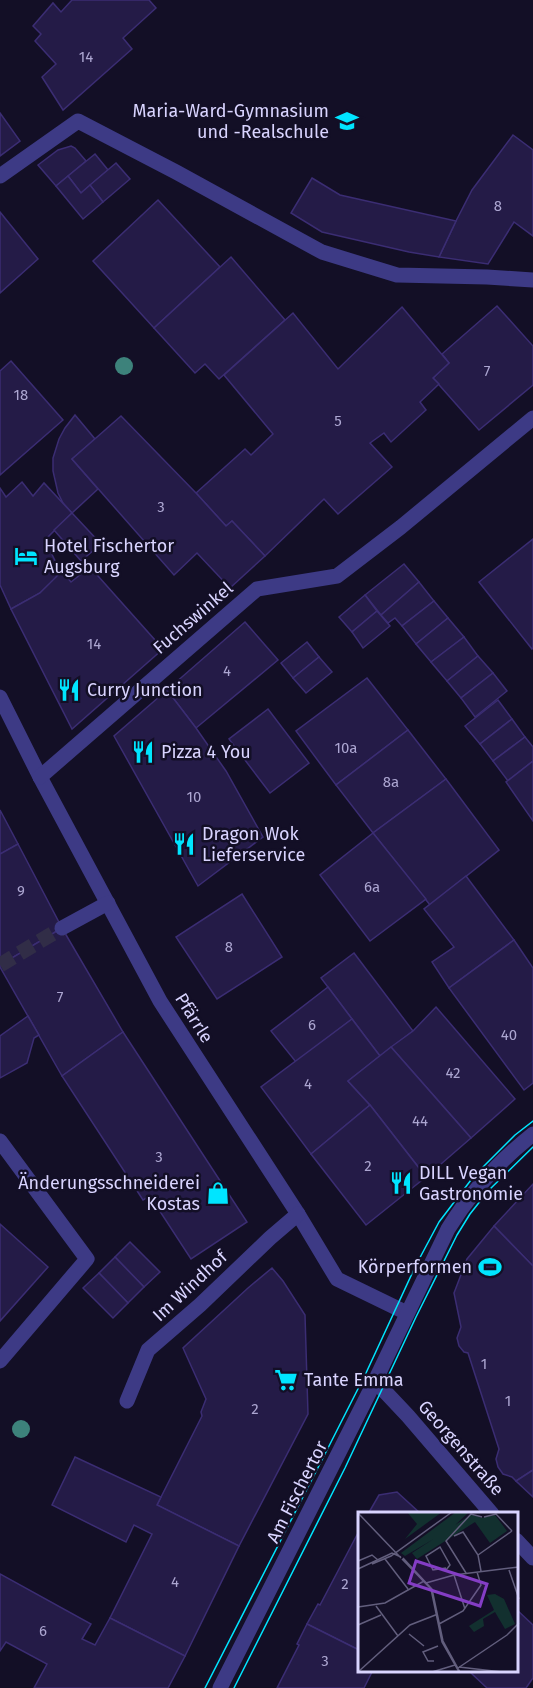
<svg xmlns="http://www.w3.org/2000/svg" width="533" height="1688" font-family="'Fira Sans',sans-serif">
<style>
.building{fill:#241b47;stroke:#3b2d73;stroke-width:1.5}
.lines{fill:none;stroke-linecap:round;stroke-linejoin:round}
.minor-tunnel{stroke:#312d47;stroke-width:15;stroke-dasharray:15 8;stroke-linecap:butt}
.minor{stroke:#3d3a85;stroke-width:15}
.tram{stroke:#00e5ff;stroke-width:1.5}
.tree{fill:#3d827b}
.labels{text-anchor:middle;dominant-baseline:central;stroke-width:5;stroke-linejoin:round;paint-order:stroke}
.number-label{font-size:15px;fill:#aca6d1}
.poi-label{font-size:18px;fill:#d9d4ff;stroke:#130f26;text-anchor:start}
.street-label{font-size:18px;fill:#d9d4ff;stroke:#130f26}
.inset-road{fill:none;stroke:#625e7d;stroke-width:1.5}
.view{fill:#843dc5;fill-opacity:0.15;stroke:#843dc5;stroke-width:3}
.inset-edge{fill:none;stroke:#d9d4ff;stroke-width:3}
</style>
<rect width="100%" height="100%" fill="#130f26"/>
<g class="building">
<polygon points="72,0 149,0 156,8 123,38 132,49 63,110 42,77 56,64 35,41 41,34 33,26 53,3 61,12"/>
<polygon points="0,113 20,141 0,156"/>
<polygon points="513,135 533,150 533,236 514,222 488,264 439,257 456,221 472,190"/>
<polygon points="71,146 75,148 86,161 56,186 38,165 58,150"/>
<polygon points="95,154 108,170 81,193 68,176"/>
<polygon points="116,163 130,179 103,202 90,185"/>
<polygon points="68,176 81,193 90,185 103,202 83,219 56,186"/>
<polygon points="312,178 340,195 456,221 439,257 409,252 322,232 291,213"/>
<polygon points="158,200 220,267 154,328 93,261"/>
<polygon points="0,212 38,259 0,293"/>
<polygon points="231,257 285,320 219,379 205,364 195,373 154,328"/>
<polygon points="497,306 533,346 533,385 479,430 433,378 449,363 442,354"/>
<polygon points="402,307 449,363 433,378 439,384 420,402 426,410 391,442 384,433 370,443 392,467 338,514 324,499 265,556 232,521 226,526 196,493 245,449 251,455 273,434 224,375 293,313 338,369"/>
<polygon points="11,361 63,420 0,475 0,371"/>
<polygon points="75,415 95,439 72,459 98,489 72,513 63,503 58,493 53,471 53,458 59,439 65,428"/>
<polygon points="121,416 196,493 226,526 232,521 265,556 230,588 197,553 174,575 72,459"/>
<polygon points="22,482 33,496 44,483 72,513 45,540 61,573 40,593 11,609 0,585 0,488 6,497"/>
<polygon points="72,513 101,544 81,561 54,530"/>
<polygon points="533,539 533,648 532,649 479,582"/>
<polygon points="404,564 419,582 381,615 365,595"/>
<polygon points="90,567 163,649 72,729 11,609 40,593 62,571 71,582"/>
<polygon points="419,582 434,601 402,626 395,618 388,623 381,615"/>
<polygon points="365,595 377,611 352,632 339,617"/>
<polygon points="434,601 448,618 416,644 402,626"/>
<polygon points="377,611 390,626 363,648 352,632"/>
<polygon points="448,618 464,637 431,662 416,644"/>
<polygon points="245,622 278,660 196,728 167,690"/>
<polygon points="464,637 478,656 447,681 431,662"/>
<polygon points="307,642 319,657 293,678 281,663"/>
<polygon points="478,656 493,673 461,698 447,681"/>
<polygon points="319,657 332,672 306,693 293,678"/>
<polygon points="493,673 507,691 475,717 461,698"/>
<polygon points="367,678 408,730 336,785 296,731"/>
<polygon points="167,690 196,728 226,771 263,837 198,886 114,736"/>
<polygon points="498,700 512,719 480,744 465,726"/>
<polygon points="268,709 309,763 270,793 229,739"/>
<polygon points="512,719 525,737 493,761 480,744"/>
<polygon points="408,730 446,779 373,833 336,785"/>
<polygon points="525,737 533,747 533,761 508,781 493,761"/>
<polygon points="533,761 533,821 506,782"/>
<polygon points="446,779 499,850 430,905 373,833"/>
<polygon points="0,810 18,844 0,854"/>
<polygon points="373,833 426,899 370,941 320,875"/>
<polygon points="18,844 62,928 0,965 0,854"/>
<polygon points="466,876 514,940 449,988 432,962 454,947 424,909"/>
<polygon points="242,894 282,957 217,999 176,937"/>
<polygon points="62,928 123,1032 62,1076 0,967 0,965"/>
<polygon points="514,940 533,968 533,1083 524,1090 449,988"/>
<polygon points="354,953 413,1031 380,1056 321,978"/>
<polygon points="328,987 352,1019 296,1062 271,1031"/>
<polygon points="436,1007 515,1099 471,1138 391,1047 413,1031"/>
<polygon points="28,1016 39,1035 34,1038 27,1063 0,1078 0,1036"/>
<polygon points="352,1019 380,1056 348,1081 370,1105 311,1154 261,1087"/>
<polygon points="123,1032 247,1222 191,1259 150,1196 143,1200 62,1076"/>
<polygon points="391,1047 471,1138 426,1177 370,1105 348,1081"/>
<polygon points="370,1105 426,1177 366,1225 311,1154"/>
<polygon points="533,1184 533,1266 494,1226"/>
<polygon points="0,1224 48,1267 0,1321"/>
<polygon points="494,1226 533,1266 533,1470 516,1481 512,1477 503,1474 498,1467 496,1459 499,1449 468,1353 464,1352 459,1346 457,1338 461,1327 454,1293 467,1259"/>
<polygon points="130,1242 160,1272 144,1287 115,1257"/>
<polygon points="115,1257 144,1287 128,1303 99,1273"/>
<polygon points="272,1268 283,1281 305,1315 308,1414 239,1546 157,1505 202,1416 201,1412 206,1399 183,1348 248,1288"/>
<polygon points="99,1273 128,1303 113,1318 83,1288"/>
<polygon points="75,1457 161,1497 157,1505 239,1546 185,1656 110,1618 152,1534 134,1525 126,1542 52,1505"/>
<polygon points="533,1470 533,1497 516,1481"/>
<polygon points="397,1492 421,1514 368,1514 379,1495"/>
<polygon points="359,1531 359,1650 307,1624 318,1604 320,1605"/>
<polygon points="0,1574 91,1624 82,1639 95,1645 110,1618 185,1656 168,1688 34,1688 47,1664 6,1642 0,1651"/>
<polygon points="516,1609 533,1625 533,1678 526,1688 487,1688 470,1672 516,1672"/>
<polygon points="307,1624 359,1650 359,1672 372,1672 364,1688 277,1688 299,1645 297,1644"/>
</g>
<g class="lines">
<polyline class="minor-tunnel" points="0,965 62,928"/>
<g class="minor">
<polyline points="0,176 78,121 176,172 322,252 397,275 487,277 533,280"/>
<polyline points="0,697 40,777 160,1001 298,1214 337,1279 407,1313"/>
<polyline points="40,777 257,589 337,576 401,527 533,418"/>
<polyline points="62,928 108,903"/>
<polyline points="0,1141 87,1259 0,1361"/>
<polyline points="375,1381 408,1416 492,1514"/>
<polyline points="127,1401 148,1350 200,1305 270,1238 298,1214"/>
<polyline points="516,1540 533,1558"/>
<path d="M 220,1688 L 375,1381 L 448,1229 C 471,1192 499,1161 533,1134"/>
</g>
<g class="tram">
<polyline points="205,1688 327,1450 366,1373 416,1265 439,1222 474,1176 515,1135 533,1121"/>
<polyline points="234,1688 345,1468 416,1317 457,1235 470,1214 489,1190 533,1147"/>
</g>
</g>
<g class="tree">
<circle cx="124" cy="366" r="9"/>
<circle cx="21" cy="1429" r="9"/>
</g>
<defs>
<g id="school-bare" transform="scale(1.8)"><path d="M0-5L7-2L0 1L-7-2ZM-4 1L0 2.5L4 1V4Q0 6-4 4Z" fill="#00e5ff" stroke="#130f26" stroke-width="2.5" paint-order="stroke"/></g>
<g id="hotel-bare" transform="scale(1.8)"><path d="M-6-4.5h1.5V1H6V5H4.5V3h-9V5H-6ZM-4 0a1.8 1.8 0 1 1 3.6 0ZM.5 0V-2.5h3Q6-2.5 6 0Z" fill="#00e5ff" stroke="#130f26" stroke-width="2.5" paint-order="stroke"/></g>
<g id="restaurant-bare" transform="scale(1.8)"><path d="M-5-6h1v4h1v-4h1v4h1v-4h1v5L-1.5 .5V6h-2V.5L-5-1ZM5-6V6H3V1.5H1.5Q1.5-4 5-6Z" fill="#00e5ff" stroke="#130f26" stroke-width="2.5" paint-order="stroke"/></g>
<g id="shop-bare" transform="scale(1.8)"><path d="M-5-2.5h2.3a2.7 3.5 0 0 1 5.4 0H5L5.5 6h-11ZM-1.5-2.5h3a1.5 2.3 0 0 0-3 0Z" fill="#00e5ff" stroke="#130f26" stroke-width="2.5" paint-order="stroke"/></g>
<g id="stadium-bare" transform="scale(1.8)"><path d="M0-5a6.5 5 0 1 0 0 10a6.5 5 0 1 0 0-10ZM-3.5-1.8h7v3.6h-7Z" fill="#00e5ff" stroke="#130f26" stroke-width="2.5" paint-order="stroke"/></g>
<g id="supermarket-bare" transform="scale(1.8)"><path d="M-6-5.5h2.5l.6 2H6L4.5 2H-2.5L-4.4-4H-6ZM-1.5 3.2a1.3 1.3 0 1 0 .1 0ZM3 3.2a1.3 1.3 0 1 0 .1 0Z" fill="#00e5ff" stroke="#130f26" stroke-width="2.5" paint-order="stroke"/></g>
</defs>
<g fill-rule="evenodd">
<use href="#school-bare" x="347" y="121"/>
<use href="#hotel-bare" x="26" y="556"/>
<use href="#restaurant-bare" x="69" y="690"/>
<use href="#restaurant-bare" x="143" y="752"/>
<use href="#restaurant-bare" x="184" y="844"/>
<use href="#restaurant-bare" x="401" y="1183"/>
<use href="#shop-bare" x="218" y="1193"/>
<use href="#stadium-bare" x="490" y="1267"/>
<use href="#supermarket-bare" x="286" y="1380"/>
</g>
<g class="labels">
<g class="number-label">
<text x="86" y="57">14</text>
<text x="498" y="206">8</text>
<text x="487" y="371">7</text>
<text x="21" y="395">18</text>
<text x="338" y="421">5</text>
<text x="161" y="507">3</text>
<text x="94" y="644">14</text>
<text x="227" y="671">4</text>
<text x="346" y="748">10a</text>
<text x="391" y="782">8a</text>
<text x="194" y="797">10</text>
<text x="372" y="887">6a</text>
<text x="21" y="891">9</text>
<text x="229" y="947">8</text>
<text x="60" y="997">7</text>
<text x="312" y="1025">6</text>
<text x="509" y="1035">40</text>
<text x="453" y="1073">42</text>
<text x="308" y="1084">4</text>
<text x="420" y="1121">44</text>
<text x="159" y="1157">3</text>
<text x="368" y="1166">2</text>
<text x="484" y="1364">1</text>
<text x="508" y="1401">1</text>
<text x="255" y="1409">2</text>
<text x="175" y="1582">4</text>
<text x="345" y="1584">2</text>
<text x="43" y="1631">6</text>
<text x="325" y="1661">3</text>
</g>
<g class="poi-label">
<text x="329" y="111" text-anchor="end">Maria-Ward-Gymnasium<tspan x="329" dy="21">und -Realschule</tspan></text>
<text x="44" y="546">Hotel Fischertor<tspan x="44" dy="21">Augsburg</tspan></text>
<text x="87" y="690">Curry Junction</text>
<text x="161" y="752">Pizza 4 You</text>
<text x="202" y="834">Dragon Wok<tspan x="202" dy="21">Lieferservice</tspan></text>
<text x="419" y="1173">DILL Vegan<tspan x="419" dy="21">Gastronomie</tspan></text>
<text x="200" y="1183" text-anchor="end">Änderungsschneiderei<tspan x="200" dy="21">Kostas</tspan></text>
<text x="472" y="1267" text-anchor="end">Körperformen</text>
<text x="304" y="1380">Tante Emma</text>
</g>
<g class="street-label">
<text transform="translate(193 618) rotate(-41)">Fuchswinkel</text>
<text transform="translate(194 1018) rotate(58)">Pfärrle</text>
<text transform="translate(190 1286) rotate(-43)">Im Windhof</text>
<text transform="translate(461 1448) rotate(49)">Georgenstraße</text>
<text transform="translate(297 1492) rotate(-63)">Am Fischertor</text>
</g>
</g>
<g transform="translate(358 1512)">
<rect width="160" height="160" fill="#130f26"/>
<path d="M 49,0 L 84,0 L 47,27 L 59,12 ZM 98,0 L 111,0 L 94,16 L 47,44 L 43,41 ZM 114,2 L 123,6 L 137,3 L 149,19 L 132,31 L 117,10 L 59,47 L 54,41 ZM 137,82 L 146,87 L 157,112 L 147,117 L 137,100 L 125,107 L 126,114 L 116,120 L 111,114 L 136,98 L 129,83 Z" fill="#12302f"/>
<path class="inset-road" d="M 0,1 L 43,46M 126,5 L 138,2 L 154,19M 96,24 L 105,20 L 120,43 L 123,59M 120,43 L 154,19M 45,46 L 74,77 L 85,129 L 102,160M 27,47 L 50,77M 44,47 L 73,77 L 84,130 L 101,160M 0,49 L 14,43 L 20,48M 14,52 L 33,44 L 94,0M 88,56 L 75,58 L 68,44 L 82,35 L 92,53 L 88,58M 0,57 L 34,41 L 43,45M 151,58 L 161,87M 108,61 L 88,29 L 113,2 L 124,5M 96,63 L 107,97M 68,71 L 96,63 L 161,55M 18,94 L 40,124M 0,95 L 27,91 L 66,69M 81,112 L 105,99 L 123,73 L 119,60M 0,113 L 23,103M 51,122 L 66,134M 76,149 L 70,149 L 65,140 L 80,134M 101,155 L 144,160M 100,156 L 149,123 L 161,111M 0,160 L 52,113 L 80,102M 74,160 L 97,153"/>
<path class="view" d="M 58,49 L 129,72 L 122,94 L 51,71 Z"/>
<rect width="160" height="160" class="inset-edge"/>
</g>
</svg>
